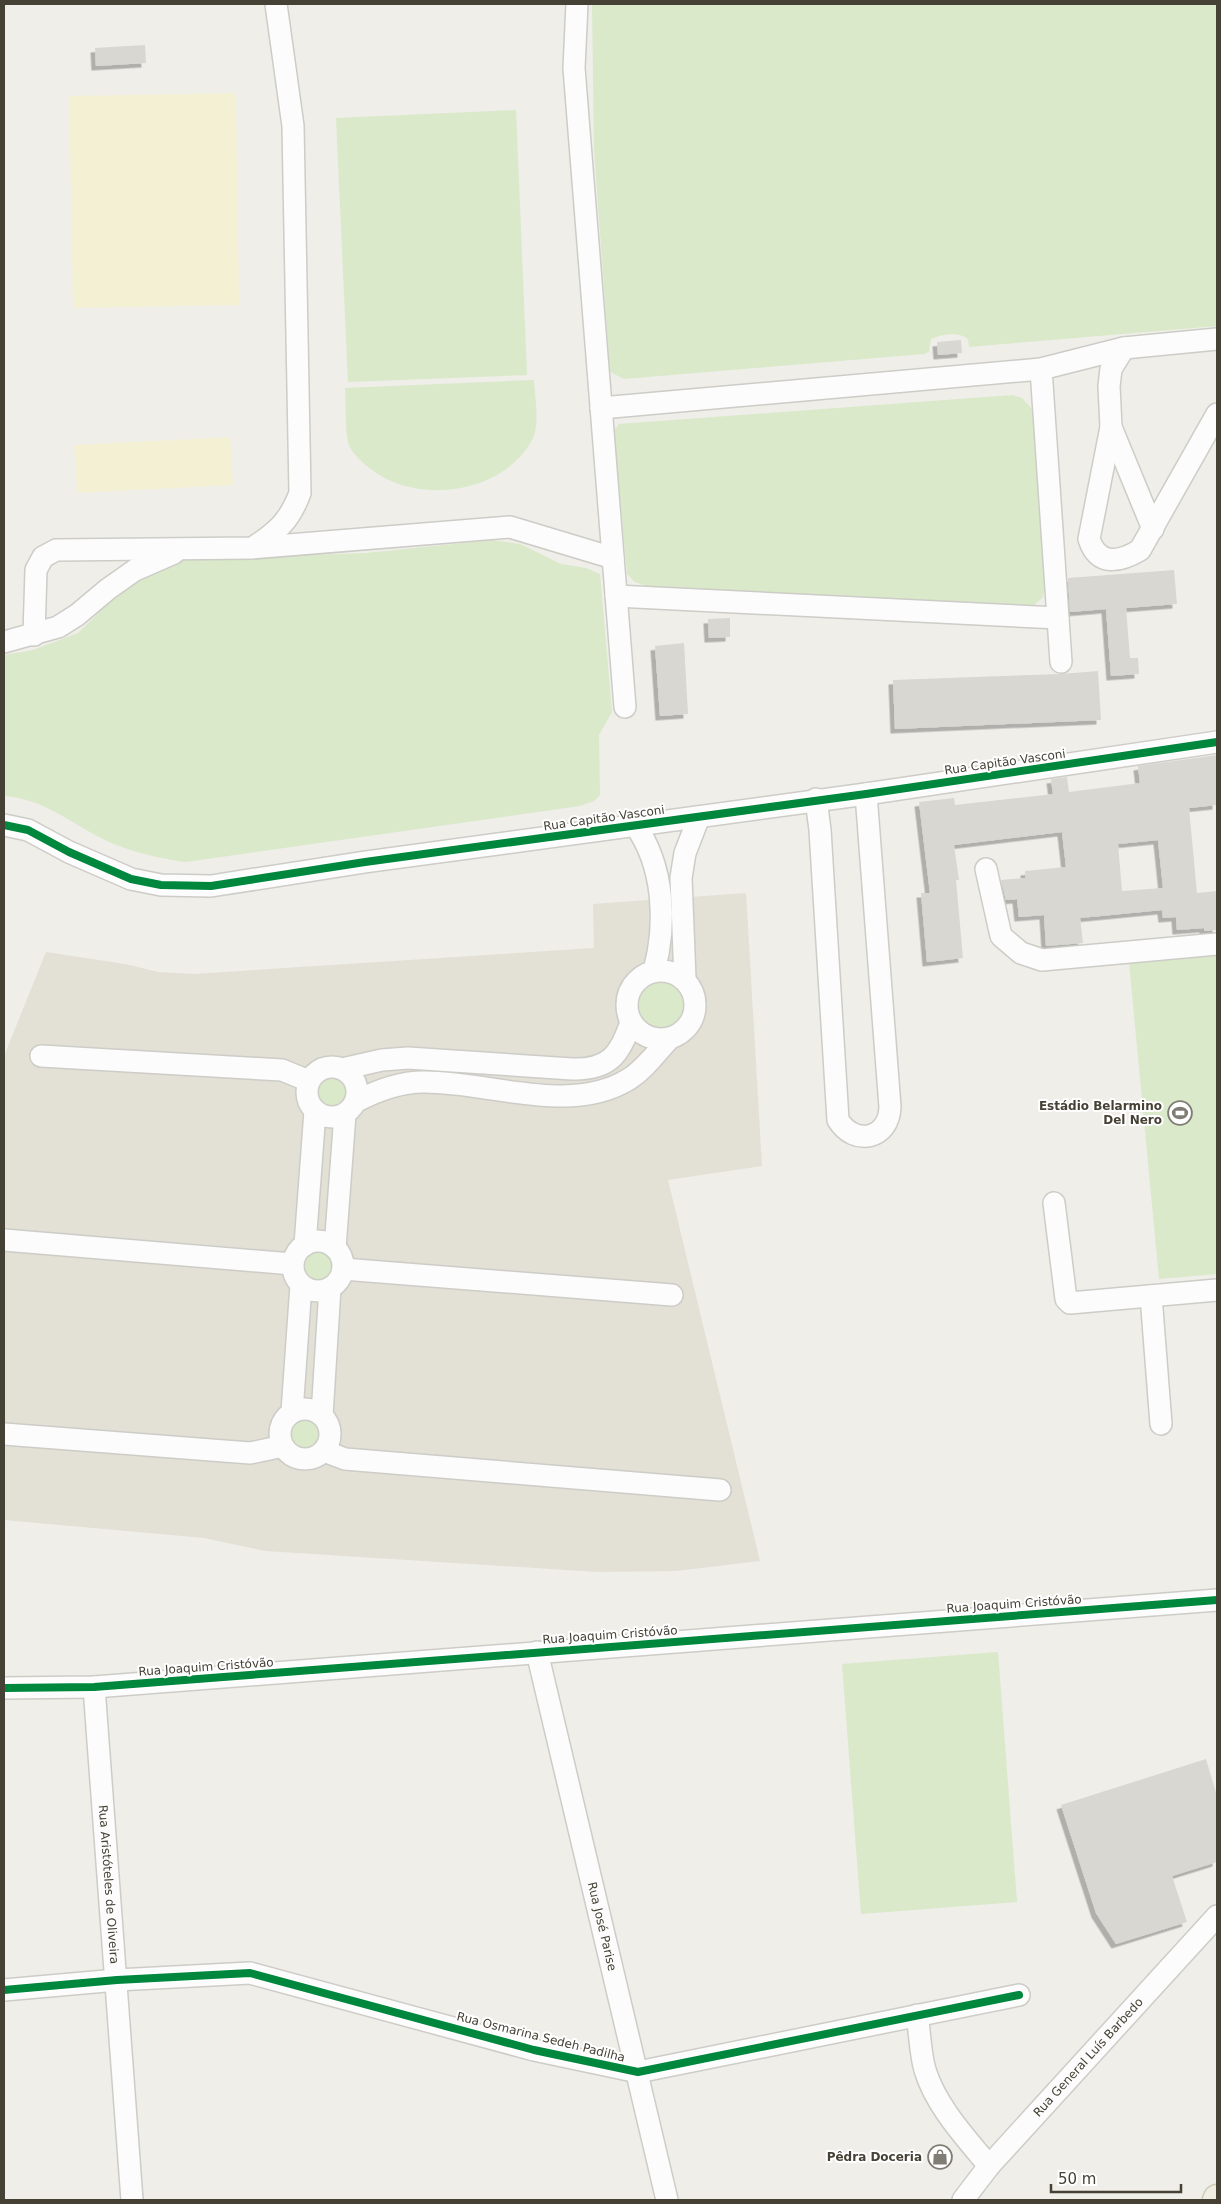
<svg xmlns="http://www.w3.org/2000/svg" width="1221" height="2204" font-family="'DejaVu Sans',sans-serif">
<style>
.residential{fill:#e3e0d6}
.green{fill:#d9e9ca}
.sand{fill:#f3f0d4}
.building{fill:#d9d7d2;fill-rule:evenodd;filter:url(#shadow)}
.lines{fill:none;stroke-linecap:round;stroke-linejoin:round}
.minor-casing{stroke:#cdccc7;stroke-width:24}
.major-casing{stroke:#d1ccb7;stroke-width:29}
.minor{stroke:#fdfcfc;stroke-width:21}
.major{stroke:#f0eee3;stroke-width:26}
.cycleway-casing{stroke:#fff;stroke-width:11}
.cycleway{stroke:#00873e;stroke-width:8}
.labels{text-anchor:middle;dominant-baseline:central;stroke-width:4;stroke-linejoin:round;paint-order:stroke}
.street-label{font-size:12px;fill:#454135;stroke:#fff}
.poi-label{font-size:12px;font-weight:bold;fill:#454135;stroke:#fff;text-anchor:end}
</style>
<defs>
<filter id="shadow"><feDropShadow dx="-4.5" dy="4.5" stdDeviation="0" flood-color="#0004"/></filter>
</defs>
<rect width="100%" height="100%" fill="#efeee9"/>
<polygon class="residential" points="746,893 762,1166 668,1180 760,1561 676,1571 598,1572 265,1551 204,1538 4,1520 4,1056 46,952 125,964 158,972 193,974 594,948 593,904"/>
<g class="green">
<path d="M 592,4 L 1217,4 L 1217,326 L 969,347 L 968,339 C 958,331 942,334 931,339 L 929,352 L 924,354 L 624,379 L 610,372 L 594,149 Z"/>
<polygon points="516,110 527,375 348,382 336,118"/>
<path d="M 534,380 C 535,396 540,427 532,440 C 503,494 418,505 372,470 C 364,464 353,455 349,445 C 345,436 346,400 345,388 Z"/>
<polygon points="1013,395 1022,398 1033,410 1046,578 1043,597 1031,608 646,586 635,582 627,574 614,431 619,424"/>
<path d="M 492,540 L 520,544 L 561,564 L 586,568 L 600,574 L 612,712 L 599,735 L 600,795 L 594,801 L 580,806 L 186,862 C 157,858 131,852 105,840 C 72,824 42,798 4,796 L 4,655 L 33,650 L 78,633 L 113,599 L 136,583 L 163,567 L 191,559 L 366,553 Z"/>
<polygon points="1217,944 1217,1274 1159,1279 1128,952"/>
<circle cx="661" cy="1005" r="24"/>
<circle cx="332" cy="1092" r="16"/>
<circle cx="318" cy="1266" r="16"/>
<circle cx="305" cy="1434" r="16"/>
<polygon points="998,1652 1017,1902 861,1914 842,1664"/>
</g>
<g class="sand">
<polygon points="236,93 239,305 73,308 69,96"/>
<polygon points="230,437 233,485 77,493 74,445"/>
</g>
<g class="building">
<polygon points="145,45 146,63 96,66 95,48"/>
<polygon points="961,340 962,353 938,355 937,342"/>
<polygon points="1174,570 1177,604 1126,608 1130,658 1138,658 1139,674 1111,676 1106,609 1070,612 1068,578"/>
<polygon points="730,618 730,637 709,638 708,619"/>
<polygon points="684,643 688,714 660,716 655,646"/>
<polygon points="1098,671 1101,720 895,729 893,680 1061,674"/>
<path d="M 1217,755 L 1217,805 L 1189,808 L 1197,893 L 1217,891 L 1217,930 L 1204,931 L 1204,928 L 1177,930 L 1176,917 L 1163,918 L 1162,910 L 1080,918 L 1083,943 L 1046,946 L 1044,915 L 1019,917 L 1017,899 L 1006,900 L 1001,880 L 1025,878 L 1025,871 L 1066,867 L 1062,832 L 954,845 L 959,880 L 956,880 L 963,958 L 927,962 L 921,893 L 930,893 L 919,802 L 954,798 L 955,805 L 1053,794 L 1051,779 L 1067,777 L 1069,792 L 1140,783 L 1138,766 ZM 1158,840 L 1163,888 L 1122,891 L 1118,844 Z"/>
<polygon points="1206,1759 1217,1796 1217,1862 1172,1876 1187,1922 1116,1944 1096,1913 1061,1805"/>
</g>
<g class="lines">
<g class="minor-casing">
<g id="minor">
<polyline points="577,4 574,68 625,707"/>
<path d="M 1124,348 L 1111,369 L 1109,386 L 1111,427 L 1089,539 C 1098,567 1120,562 1140,550 L 1217,414"/>
<polyline points="1041,369 1061,662"/>
<polyline points="601,408 1041,369 1124,348 1217,339"/>
<polyline points="1111,427 1153,529"/>
<path d="M 254,547 C 278,531 290,520 300,493 L 293,126 L 276,4"/>
<polyline points="616,596 1058,618"/>
<polyline points="34,635 36,570 43,557 56,550 252,548 510,527 613,558"/>
<polyline points="4,642 58,627 77,615 108,589 135,570 174,553"/>
<path d="M 816,799 L 820,830 L 838,1120 C 855,1147 889,1139 890,1107 L 866,794"/>
<polyline points="4,825 28,830 69,852 131,879 161,885 211,886 365,862 866,794 1217,742"/>
<path d="M 635,825 C 664,866 667,923 654,971"/>
<polyline points="986,869 1001,936 1021,953 1042,960 1217,944"/>
<circle cx="661" cy="1005" r="34"/>
<polyline points="685,979 681,878 685,853 699,817"/>
<polyline points="41,1056 282,1070 309,1081"/>
<circle cx="332" cy="1092" r="25"/>
<path d="M 342,1069 L 382,1060 L 408,1058 L 572,1069 C 609,1070 620,1055 631,1022"/>
<path d="M 355,1102 C 376,1091 399,1082 423,1082 C 488,1081 570,1116 629,1079 C 645,1069 656,1053 669,1039"/>
<polyline points="1054,1203 1066,1299 1070,1303 1217,1290"/>
<polyline points="4,1240 292,1264"/>
<circle cx="318" cy="1266" r="25"/>
<polyline points="305,1245 315,1111"/>
<polyline points="335,1248 345,1114"/>
<polyline points="343,1269 672,1295"/>
<polyline points="1151,1296 1161,1424"/>
<circle cx="305" cy="1434" r="25"/>
<polyline points="292,1412 301,1285"/>
<polyline points="322,1415 330,1288"/>
<polyline points="4,1434 250,1453 283,1446"/>
<polyline points="324,1451 345,1459 720,1490"/>
<path id="s1" d="M 537,1652 L 667,2200"/>
<path id="s2" d="M 94,1687 L 132,2200"/>
<polyline points="4,1688 94,1687 1217,1600"/>
<polyline points="4,1990 117,1980 250,1973 534,2050 638,2072 1019,1995"/>
<path d="M 917,2015 C 920,2033 920,2053 925,2070 C 936,2106 965,2137 989,2166"/>
<path id="s3" d="M 963,2200 L 989,2166 L 1217,1916"/>
</g>
</g>
<g class="major-casing">
<polyline id="major" points="1216,2200 1217,2198"/>
</g>
<use href="#minor" class="minor"/>
<use href="#major" class="major"/>
<g class="cycleway-casing">
<g id="cycleway">
<polyline points="4,825 28,830 69,852 131,879 161,885 211,886 365,862 866,794 1217,742"/>
<polyline points="4,1688 94,1687 1217,1600"/>
<polyline points="4,1990 117,1980 250,1973 534,2050 638,2072 1019,1995"/>
</g>
</g>
<use href="#cycleway" class="cycleway"/>
</g>
<defs>
<g id="stadium-ring" transform="scale(1.25)"><circle r="9.5" fill="#fff" stroke="#807e74" stroke-width="1.5"/><path d="M0-5a6.5 5 0 1 0 0 10a6.5 5 0 1 0 0-10ZM-3.5-1.8h7v3.6h-7Z" fill="#807e74"/></g>
<g id="shop-ring" transform="scale(1.25)"><circle r="9.5" fill="#fff" stroke="#807e74" stroke-width="1.5"/><path d="M-5-2.5h2.3a2.7 3.5 0 0 1 5.4 0H5L5.5 6h-11ZM-1.5-2.5h3a1.5 2.3 0 0 0-3 0Z" fill="#807e74"/></g>
</defs>
<g fill-rule="evenodd">
<use href="#stadium-ring" x="1180" y="1113"/>
<use href="#shop-ring" x="940" y="2157"/>
</g>
<g class="labels">
<g class="street-label">
<text transform="translate(1005 762) rotate(-8)">Rua Capitão Vasconi</text>
<text transform="translate(604 818) rotate(-8)">Rua Capitão Vasconi</text>
<text transform="translate(1014 1604) rotate(-4)">Rua Joaquim Cristóvão</text>
<text transform="translate(610 1635) rotate(-4)">Rua Joaquim Cristóvão</text>
<text transform="translate(206 1667) rotate(-4)">Rua Joaquim Cristóvão</text>
<text stroke="none"><textPath href="#s2" startOffset="198">Rua Aristóteles de Oliveira</textPath></text>
<text stroke="none"><textPath href="#s1" startOffset="282">Rua José Parise</textPath></text>
<text transform="translate(541 2037) rotate(14)">Rua Osmarina Sedeh Padilha</text>
<text stroke="none"><textPath href="#s3" startOffset="190">Rua General Luís Barbedo</textPath></text>
</g>
<g class="poi-label">
<text x="1162" y="1106">Estádio Belarmino<tspan x="1162" dy="14">Del Nero</tspan></text>
<text x="922" y="2157">Pêdra Doceria</text>
</g>
</g>
<rect width="1221" height="2204" fill="none" stroke="#454135" stroke-width="10"/>
<path d="M1051 2184v8h130v-8" fill="none" stroke="#454135" stroke-width="2.5"/>
<text x="1058" y="2184" font-size="15" fill="#454135" stroke="#ffffff" stroke-width="4" paint-order="stroke">50 m</text>
</svg>
